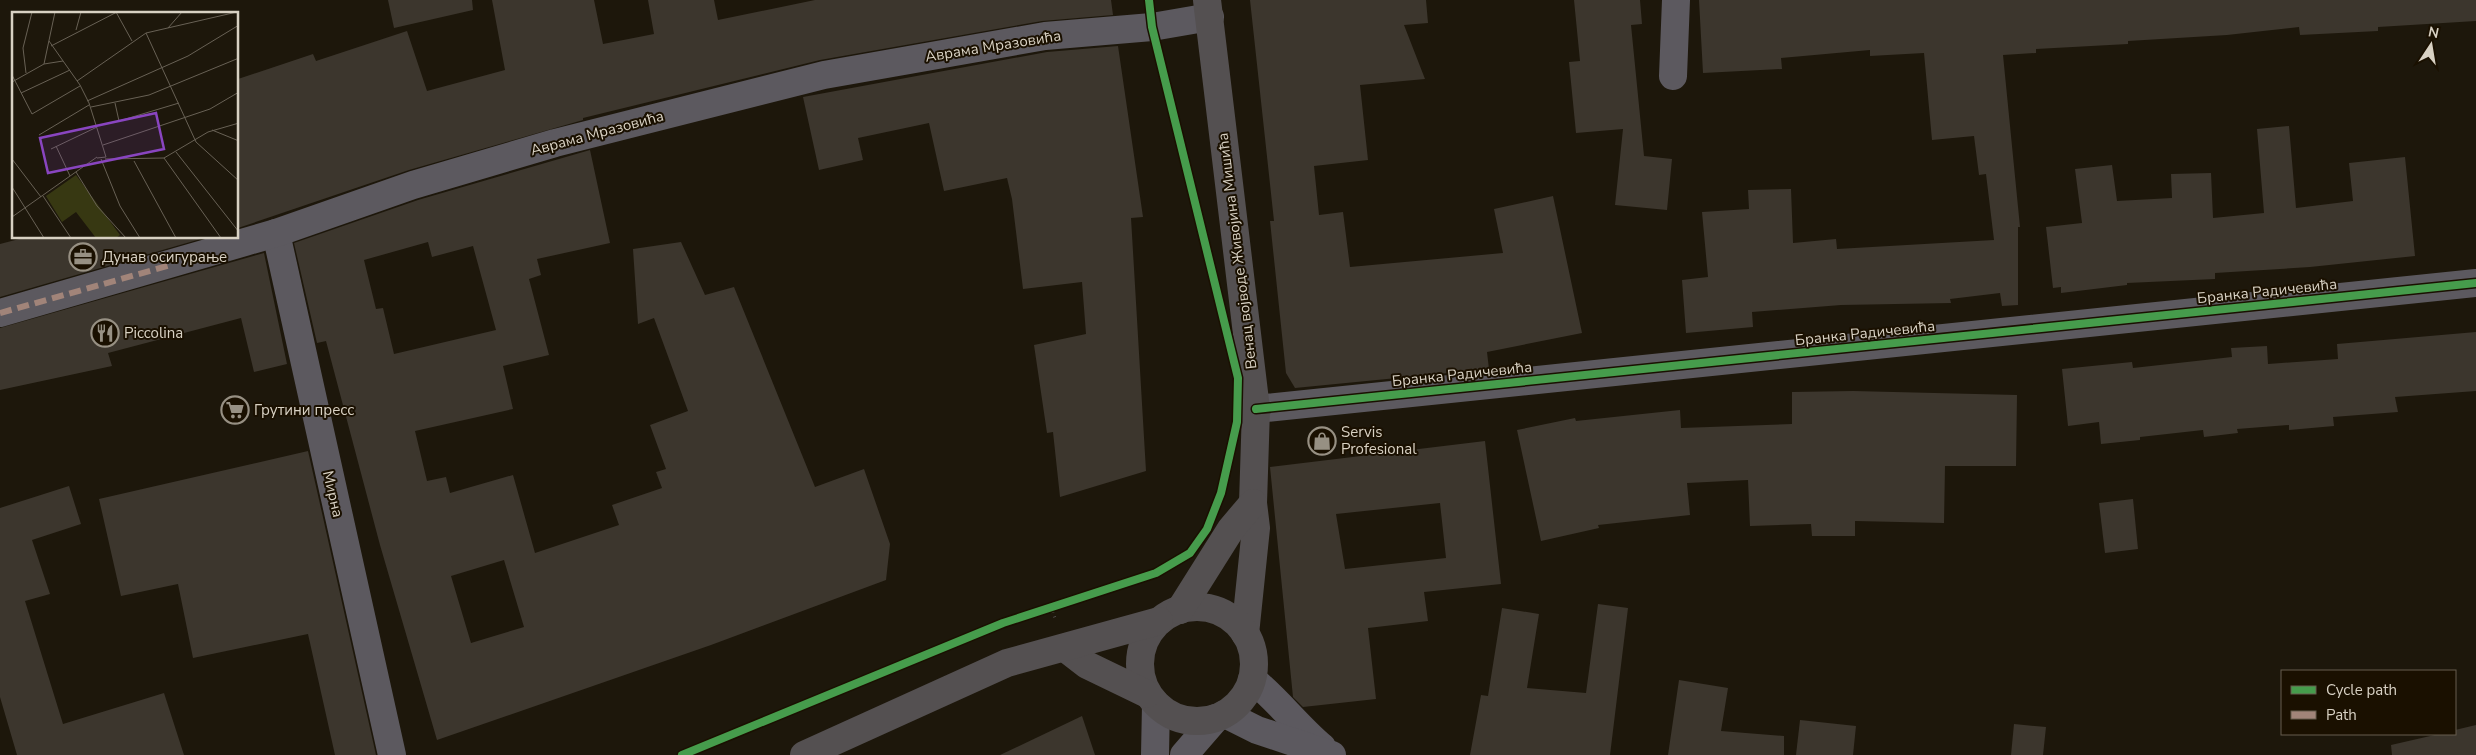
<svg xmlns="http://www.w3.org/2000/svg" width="2476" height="755" font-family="'Nunito Sans',sans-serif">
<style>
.building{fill:#3c362d;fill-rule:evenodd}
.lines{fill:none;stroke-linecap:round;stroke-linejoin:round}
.path{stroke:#565353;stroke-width:3;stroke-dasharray:1 4;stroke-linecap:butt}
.minor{stroke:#5c595f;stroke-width:28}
.major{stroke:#545051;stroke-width:28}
.quiet{stroke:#a18479;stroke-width:6;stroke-dasharray:12 6;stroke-linecap:butt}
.cycleway-casing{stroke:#1a1000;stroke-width:11}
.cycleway{stroke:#469c4c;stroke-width:8}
.labels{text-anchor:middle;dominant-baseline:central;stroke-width:4;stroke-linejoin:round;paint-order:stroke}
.street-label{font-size:15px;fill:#d8d1c3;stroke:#1a1000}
.poi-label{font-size:15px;fill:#d8d1c3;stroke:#1a1000;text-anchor:start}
.inset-road{fill:none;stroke:#686155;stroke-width:1}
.view{fill:#8945c0;fill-opacity:0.15;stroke:#8945c0;stroke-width:2.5}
.inset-edge{fill:none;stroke:#d8d1c3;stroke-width:2.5}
</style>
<rect width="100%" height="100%" fill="#1d170b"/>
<g class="building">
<polygon points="388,0 472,0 473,10 394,28"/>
<polygon points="492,0 594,0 603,44 654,34 648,0 714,0 718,20 815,0 1111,0 1113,15 1042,21 820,60 583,118 583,120 409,170 238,228 238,79 313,54 316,61 407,31 427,91 505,70"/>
<polygon points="1250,0 1426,0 1428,23 1404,25 1425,79 1360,85 1368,160 1314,166 1319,215 1343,212 1350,267 1503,253 1494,209 1553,196 1582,333 1487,352 1489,369 1295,388 1286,373 1270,221 1274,221"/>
<polygon points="1574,0 1640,0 1642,24 1631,25 1644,156 1672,159 1667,210 1615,205 1623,129 1576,133 1569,62 1580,61"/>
<polygon points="1699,0 2476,0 2476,21 2378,27 2378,31 2300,35 2299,27 2227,35 2128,41 2128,44 2036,49 2036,53 2003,55 2020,227 2018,227 2018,305 2002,306 2000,293 1950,299 1951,303 1841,305 1752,312 1753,327 1686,333 1682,280 1708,277 1702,212 1749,209 1748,190 1791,189 1793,243 1836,239 1837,249 1994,240 1986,174 1979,175 1974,136 1932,140 1924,53 1870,56 1870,50 1781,58 1782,69 1703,73"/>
<polygon points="1118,46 1143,217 1131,218 1146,471 1060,497 1053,432 1047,433 1034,345 1086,334 1082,282 1023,289 1012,199 1007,178 944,191 929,123 858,138 863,160 819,170 803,97 1047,52"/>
<polygon points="2289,126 2296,208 2353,201 2349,163 2405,157 2415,256 2310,267 2215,273 2215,279 2127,283 2127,285 2061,293 2061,287 2053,288 2046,227 2082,223 2075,169 2112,165 2117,201 2172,198 2171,174 2211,173 2213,218 2264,213 2257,129"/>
<path d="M 590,150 L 610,243 L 537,259 L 541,275 L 529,279 L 549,355 L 503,366 L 513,409 L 415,431 L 427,481 L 446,477 L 450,493 L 513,475 L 535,553 L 619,525 L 612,505 L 662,488 L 656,472 L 666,469 L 650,425 L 688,411 L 654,318 L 638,324 L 633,249 L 681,242 L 705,295 L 734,287 L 815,487 L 864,469 L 890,544 L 886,580 L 711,645 L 437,740 L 380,545 L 326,341 L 317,343 L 294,243 L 418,200 ZM 428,242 L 432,257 L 473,246 L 496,330 L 394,354 L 383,308 L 376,309 L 364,260 ZM 504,560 L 524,627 L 471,643 L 451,576 Z"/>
<polygon points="23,238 204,238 0,297 0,244"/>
<polygon points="264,253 287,364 254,372 241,318 108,353 112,366 0,390 0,328"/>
<polygon points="2476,332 2476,391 2395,397 2398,412 2333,417 2334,426 2289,430 2289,425 2237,429 2238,433 2204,437 2203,430 2140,437 2140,440 2101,444 2099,422 2068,426 2062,369 2132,362 2133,368 2232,357 2231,348 2267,346 2268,364 2338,359 2337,344"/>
<polygon points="1853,391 2017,395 2016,466 1945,466 1944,523 1855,521 1855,536 1812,536 1811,524 1750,526 1748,480 1687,483 1690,515 1598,525 1599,528 1541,541 1517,430 1575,418 1576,421 1680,410 1681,428 1792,424 1792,392"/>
<path d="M 1485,441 L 1501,584 L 1424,592 L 1428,621 L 1368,628 L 1376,699 L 1303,707 L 1293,697 L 1270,467 ZM 1440,503 L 1446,558 L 1345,569 L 1336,514 Z"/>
<polygon points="308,451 322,513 376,755 335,755 308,634 193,658 178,584 121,596 99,499"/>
<polygon points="69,486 81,524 32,540 50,594 25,601 63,724 164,693 184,755 17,755 0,697 0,508"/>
<polygon points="2133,499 2138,549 2105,553 2099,503"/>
<polygon points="1598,604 1628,608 1610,755 1470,755 1481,695 1488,696 1502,608 1539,614 1527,688 1586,693"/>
<polygon points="1679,680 1728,688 1721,731 1784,736 1784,755 1668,755"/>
<polygon points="1082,716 1095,755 1000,755"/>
<polygon points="1800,720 1856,726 1853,755 1796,755"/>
<polygon points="2014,724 2046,727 2043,755 2011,755"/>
<polygon points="2476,725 2476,755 2392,755 2391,745 2439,734 2455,734 2455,730"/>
</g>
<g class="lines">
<polyline class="path" points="1051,607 1055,618"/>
<g class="minor">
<polyline points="1673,76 1676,0"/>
<polyline points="276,233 392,755"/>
<polyline points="0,313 276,233 413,185 555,143 824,75 1045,36 1152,27 1210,17"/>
<polyline points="1256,409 2476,283"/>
<path d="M 1252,679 C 1278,700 1297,726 1322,747"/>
<polyline points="1225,714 1257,730 1332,755"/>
<polyline points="1155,755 1156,704"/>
<polyline points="1184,755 1216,718"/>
</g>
<g class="major">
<polyline points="1207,0 1256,409 1253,503 1256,528 1245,634"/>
<circle cx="1197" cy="664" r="57"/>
<polyline points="1180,610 1231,529 1253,503"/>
<polyline points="1065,648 1087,665 1147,694"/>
<polyline points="804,755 1007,663 1159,621"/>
</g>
<polyline class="quiet" points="0,313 171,265"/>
<g class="cycleway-casing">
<g id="cycleway">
<polyline points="1256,409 2476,283"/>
<polyline points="682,755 1003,623 1156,573 1190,553 1207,529 1221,493 1237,422 1238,378 1152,27 1149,0"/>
</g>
</g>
<use href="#cycleway" class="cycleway"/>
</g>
<defs>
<g id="office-ring" transform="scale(1.4375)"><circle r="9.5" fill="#1a1000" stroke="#979083" stroke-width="1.5"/><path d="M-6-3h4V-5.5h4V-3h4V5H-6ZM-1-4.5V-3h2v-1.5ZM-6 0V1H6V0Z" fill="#979083"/></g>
<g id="restaurant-ring" transform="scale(1.4375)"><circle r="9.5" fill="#1a1000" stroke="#979083" stroke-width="1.5"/><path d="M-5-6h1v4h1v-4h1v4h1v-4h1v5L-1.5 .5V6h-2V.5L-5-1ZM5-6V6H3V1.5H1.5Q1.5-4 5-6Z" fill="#979083"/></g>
<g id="supermarket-ring" transform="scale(1.4375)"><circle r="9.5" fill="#1a1000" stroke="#979083" stroke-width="1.5"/><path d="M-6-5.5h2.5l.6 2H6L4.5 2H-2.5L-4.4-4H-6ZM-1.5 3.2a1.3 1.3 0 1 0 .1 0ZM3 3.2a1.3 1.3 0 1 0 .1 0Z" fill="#979083"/></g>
<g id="shop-ring" transform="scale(1.4375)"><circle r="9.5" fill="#1a1000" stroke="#979083" stroke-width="1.5"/><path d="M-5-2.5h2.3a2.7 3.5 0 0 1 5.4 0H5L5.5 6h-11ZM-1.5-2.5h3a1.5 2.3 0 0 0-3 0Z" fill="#979083"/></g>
</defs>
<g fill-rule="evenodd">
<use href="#office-ring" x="83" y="257"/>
<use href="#restaurant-ring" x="105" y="333"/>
<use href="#supermarket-ring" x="235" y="410"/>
<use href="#shop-ring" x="1322" y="441"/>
</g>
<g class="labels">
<g class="street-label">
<text transform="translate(993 46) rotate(-9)">Аврама Мразовића</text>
<text transform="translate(597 133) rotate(-15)">Аврама Мразовића</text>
<text transform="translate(1237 251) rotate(-97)">Венац војводе Живојина Мишића</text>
<text transform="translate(2267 291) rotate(-6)">Бранка Радичевића</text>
<text transform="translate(1865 333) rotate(-6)">Бранка Радичевића</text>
<text transform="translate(1462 374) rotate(-6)">Бранка Радичевића</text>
<text transform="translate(333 494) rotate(77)">Мирна</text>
</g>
<g class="poi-label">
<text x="102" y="257">Дунав осигурање</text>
<text x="124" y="333">Piccolina</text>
<text x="254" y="410">Грутини пресс</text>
<text x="1341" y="432">Servis<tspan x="1341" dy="17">Profesional</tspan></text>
</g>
</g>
<g transform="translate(12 12)">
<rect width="226" height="226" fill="#1d170b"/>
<path d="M 64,163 L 108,223 L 104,226 L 84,226 L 64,200 L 50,210 L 34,184 Z" fill="#373812"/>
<path class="inset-road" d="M 104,0 L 120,29M 156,16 L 170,0M 64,18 L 69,0M 134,21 L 184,130 L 227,169M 37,29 L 68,73 L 77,91 L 94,145 L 85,146M 39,34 L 105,0M 32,52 L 43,0M 14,61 L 11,36 L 20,0M 0,63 L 20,102 L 68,74M 65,69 L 134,21 L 225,0M 0,70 L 32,52 L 51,49M 9,81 L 58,58M 75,89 L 176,44 L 227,13M 103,91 L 107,109 L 167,91M 79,95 L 137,83 L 227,46M 200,118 L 227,129M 27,123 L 77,93M 91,133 L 198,97 L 227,80M 44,134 L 58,164M 39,137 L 85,115M 164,140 L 227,220M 152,146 L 209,226M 0,147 L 29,185M 89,147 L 108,194 L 128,226M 93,147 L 152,146 L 196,120 L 227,111M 122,149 L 164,226M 64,160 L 85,194 L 114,226M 0,175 L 32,226M 31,184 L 59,226M 0,205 L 85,145"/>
<path class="view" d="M 144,101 L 152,137 L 36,161 L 28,126 Z"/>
<rect width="226" height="226" class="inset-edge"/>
</g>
<rect x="2281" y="670" width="175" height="65" fill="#1a1000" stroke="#665d4e"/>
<rect x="2291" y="686" width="25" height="8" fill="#469c4c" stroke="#665d4e"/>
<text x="2326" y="695" font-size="15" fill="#d8d1c3">Cycle path</text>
<rect x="2291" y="711" width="25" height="8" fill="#a18479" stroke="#665d4e"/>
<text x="2326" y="720" font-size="15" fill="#d8d1c3">Path</text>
<g transform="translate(2431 45) rotate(12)" stroke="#1a1000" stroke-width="4" paint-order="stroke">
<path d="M0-4L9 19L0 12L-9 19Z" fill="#d8d1c3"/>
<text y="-8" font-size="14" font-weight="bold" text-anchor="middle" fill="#d8d1c3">N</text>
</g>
</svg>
